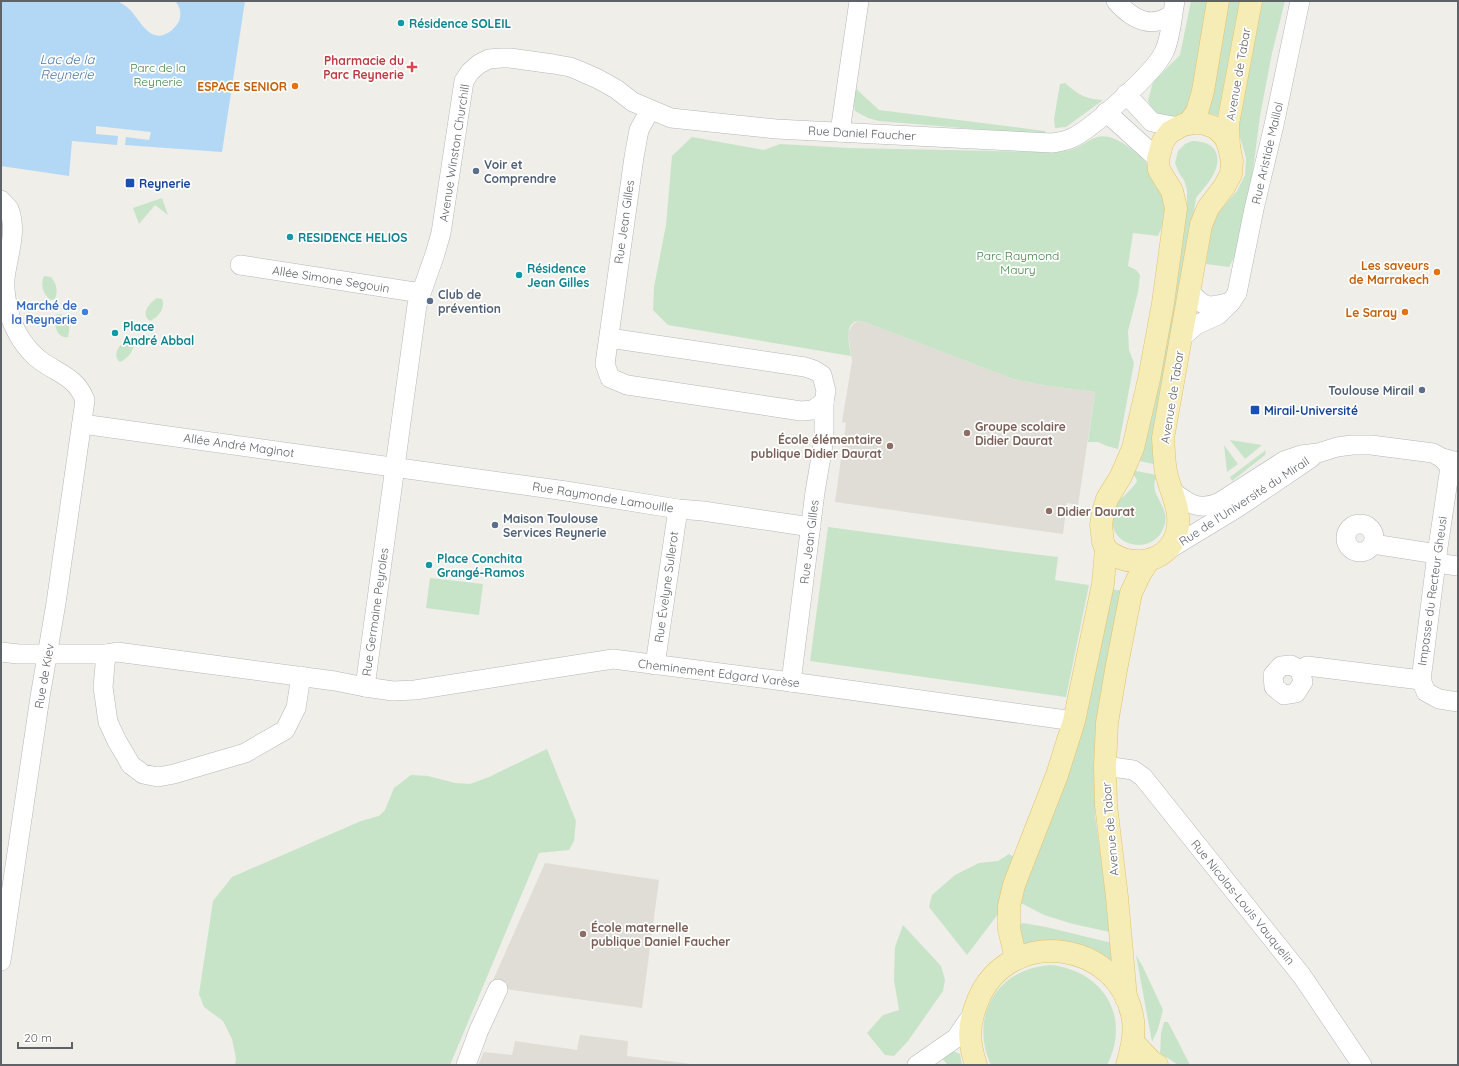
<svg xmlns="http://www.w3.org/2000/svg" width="1459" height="1066" font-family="Quicksand,sans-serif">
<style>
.education{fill:#dfddd6}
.green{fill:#c8e4c8}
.water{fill:#b2d8f6}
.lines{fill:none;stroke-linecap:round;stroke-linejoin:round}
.minor-casing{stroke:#b5b7bb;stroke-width:20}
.major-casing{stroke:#e2c26e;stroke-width:23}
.minor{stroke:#fff;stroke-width:19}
.major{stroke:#f6ecb6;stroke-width:22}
.culture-dot{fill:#0f9aa8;stroke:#fff;stroke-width:1.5}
.health-dot{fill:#e0444e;stroke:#fff;stroke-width:1.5}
.food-dot{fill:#e8710a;stroke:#fff;stroke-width:1.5}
.service-dot{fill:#5c6f8a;stroke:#fff;stroke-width:1.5}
.transit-dot{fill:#1a4fb4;stroke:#fff;stroke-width:1.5}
.shop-dot{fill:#3f7fe0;stroke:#fff;stroke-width:1.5}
.education-dot{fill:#8d6e63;stroke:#fff;stroke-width:1.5}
.labels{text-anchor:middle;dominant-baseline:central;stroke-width:3.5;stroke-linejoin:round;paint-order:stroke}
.culture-label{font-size:12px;font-weight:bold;fill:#0d838f;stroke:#fff;text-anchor:start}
.health-label{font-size:12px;font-weight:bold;fill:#be3a42;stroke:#fff;text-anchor:end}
.park-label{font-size:12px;fill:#418444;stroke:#fff}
.street-label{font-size:12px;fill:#5f6266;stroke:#fff}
.food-label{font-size:12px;font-weight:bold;fill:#c56008;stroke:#fff;text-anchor:end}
.service-label{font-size:12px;font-weight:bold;fill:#4e5e75;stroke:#fff;text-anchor:start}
.transit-label{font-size:12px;font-weight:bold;fill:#164399;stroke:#fff;text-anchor:start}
.shop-label{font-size:12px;font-weight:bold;fill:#366cbe;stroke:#fff;text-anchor:end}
.education-label{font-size:12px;font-weight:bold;fill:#785e54;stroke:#fff;text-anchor:start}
.water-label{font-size:13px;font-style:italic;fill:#4f79a6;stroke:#fff}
</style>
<rect width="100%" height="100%" fill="#efeee8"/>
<g class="education">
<polygon points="858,321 867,323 1013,379 1043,385 1095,392 1078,505 1067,503 1063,534 835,502 846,423 842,422 852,361 848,333 853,324"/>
<polygon points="545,863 659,880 642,1008 490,987"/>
<polygon points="580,1035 628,1041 627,1056 699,1065 478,1065 484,1052 512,1055 515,1041 577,1050"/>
</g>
<g class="green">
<polygon points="1191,1 1209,1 1200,66 1186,111 1174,120 1156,116 1148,101 1153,82 1180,55"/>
<polygon points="1228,1 1240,1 1218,116 1205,112"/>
<polygon points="1262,1 1285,1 1272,53 1260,116 1253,170 1239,249 1229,267 1206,264 1211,231 1216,215 1237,191 1245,175 1246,158 1237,126"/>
<path d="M 1065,83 C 1079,95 1085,99 1103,100 L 1066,127 L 1055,128 L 1054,119 L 1060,84 Z"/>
<polygon points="853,86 879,110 1045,131 1046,135 879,121 868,118 855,111 852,97"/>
<path d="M 692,137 L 764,150 L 780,144 L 849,148 L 1045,152 C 1056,152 1068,152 1078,147 C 1088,142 1096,134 1109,137 C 1122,140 1144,157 1150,168 C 1152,174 1153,180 1155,186 C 1157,189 1162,191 1163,195 C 1169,206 1163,226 1158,236 L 1133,233 L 1128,266 L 1136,270 L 1140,275 L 1138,292 L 1128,331 L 1129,350 L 1134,363 L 1118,449 L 1107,446 L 1098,442 L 1088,442 L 1095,392 L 1043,385 L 1013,379 L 867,323 C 864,322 860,321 857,321 C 843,324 850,347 851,356 L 668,325 L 653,310 L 654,287 L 666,225 L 672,156 Z"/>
<path d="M 1192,141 C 1211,141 1223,151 1215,171 C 1211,181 1202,190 1196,198 L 1158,465 L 1135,460 L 1180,253 L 1187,206 L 1187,190 L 1184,180 L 1179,173 L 1175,163 L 1178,151 L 1185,144 Z"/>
<polygon points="162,198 168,215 155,205 139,224 133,208"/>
<path d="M 44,276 L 51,277 C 57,284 58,291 55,299 L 51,300 C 43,295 40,285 44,276 Z"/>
<path d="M 157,298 L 162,299 C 166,308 158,317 150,321 C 140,314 149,303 157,298 Z"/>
<path d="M 57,314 L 64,315 C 70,322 70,329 68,337 C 56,339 53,323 57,314 Z"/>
<path d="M 127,339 L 130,339 C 138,347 129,358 120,362 C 111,355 120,344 127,339 Z"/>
<polygon points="1230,440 1262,445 1245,459"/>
<polygon points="1224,445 1238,464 1227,472"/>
<polygon points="1266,450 1265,455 1232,481 1230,477"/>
<path d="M 1131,470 L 1157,475 L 1158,478 L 1155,480 C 1150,497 1173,509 1163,529 C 1154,551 1120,550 1113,527 C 1111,522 1113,514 1114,509 C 1116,500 1132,491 1137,481 L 1136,478 L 1131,472 Z"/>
<polygon points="828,527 1015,552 1058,557 1055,580 1089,585 1066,697 810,661"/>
<polygon points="430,578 483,584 479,615 426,608"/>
<polygon points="1109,589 1126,591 1095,759 1095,815 1108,910 1110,932 1073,924 1044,915 1021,903 1022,888"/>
<polygon points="547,749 576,821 574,841 569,850 539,853 450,1065 235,1065 236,1058 232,1039 223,1021 204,1007 199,994 213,901 232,877 361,821 379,816 385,810 394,788 411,775 428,776 455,783 470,784 489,777"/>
<polygon points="1009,854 1016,858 998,914 967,955 929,907 932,895 955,875 979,863 998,861"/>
<polygon points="1023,923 1046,927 1112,943 1114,961 1110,962 1062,942 1048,941 1021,946 1020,925"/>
<polygon points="903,925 941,966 945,980 943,991 908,1041 894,1056 885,1055 867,1033 883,1015 899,1010 894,980 895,947"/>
<polygon points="1136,955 1143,967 1163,1010 1158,1029 1152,1042"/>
<path d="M 1050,965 C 1102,970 1132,1016 1107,1065 L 991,1065 C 969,1017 996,969 1050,965 Z"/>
<polygon points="1164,1022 1168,1022 1190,1065 1178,1065 1168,1058 1160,1055 1161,1033"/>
<polygon points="950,1052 955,1052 960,1054 962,1065 948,1065 941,1057"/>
</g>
<path class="water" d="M 1,1 L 117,1 C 122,3 129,8 132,12 C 142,24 152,45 171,31 C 175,27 179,23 180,18 C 181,12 180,6 175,1 L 245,1 L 222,152 L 125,145 L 126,137 L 149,140 L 151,132 L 96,126 L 96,134 L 118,136 L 117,145 L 72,141 L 69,176 L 1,166 Z"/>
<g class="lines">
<g class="minor-casing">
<g id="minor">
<path d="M 1116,1 C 1126,13 1142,25 1158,21 C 1163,20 1168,17 1172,14"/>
<polyline points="1126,94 1152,122 1178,127"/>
<polyline points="1106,112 1158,159"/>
<polyline points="840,132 859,1"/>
<path d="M 1,200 C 3,203 7,206 9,209 C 18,232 7,257 5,279 C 4,291 7,305 10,316 C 15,332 26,350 41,361 C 59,374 76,377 85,400 L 56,603 L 40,697 L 1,961"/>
<polyline points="240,265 421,293"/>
<path d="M 1190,292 C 1206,310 1208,307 1231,302"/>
<polyline points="609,338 805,367 814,370 822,375 826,391 824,402 813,410 801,411 627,385 610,378 605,364 634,157 639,130 650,110"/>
<polyline points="1181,338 1196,325 1218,315 1231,302 1237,293 1254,209 1274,125 1300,1"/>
<polyline points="82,424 566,491 678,509 703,511 811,527"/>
<polyline points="1442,458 1450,467 1437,554 1421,680 1426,692 1439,699 1458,702"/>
<path d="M 1171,490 C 1187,503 1199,512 1220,502 L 1284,461 L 1301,455 L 1318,453 L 1337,447 L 1352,445 L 1371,445 L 1433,453 L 1442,458 L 1458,462"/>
<circle cx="1360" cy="538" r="14"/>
<polyline points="1373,544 1437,554"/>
<polyline points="1171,548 1237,508 1311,458"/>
<polyline points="1436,563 1458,566"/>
<path d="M 1,652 L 18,654 L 106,654 L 117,652 L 335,681 L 365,687 L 417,305 L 435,254 L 441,233 L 464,81 L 470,72 L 479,64 L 489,59 L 501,58 L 510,58 L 553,64 L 570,67 L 580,71 L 598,79 L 616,89 L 633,102 L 671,118 L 776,129 L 1052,143 C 1059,142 1066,141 1072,138 C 1093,128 1155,72 1164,52 C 1171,38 1172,16 1175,1"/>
<polyline points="106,654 103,687 108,722 117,741 131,765 143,774 158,777 174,774 245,753 285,730 296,708 301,676"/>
<polyline points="655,665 678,509"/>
<polygon points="1291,665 1300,670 1303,682 1296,693 1284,695 1274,687 1273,675 1281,666"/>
<polyline points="1300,670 1307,666 1421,680"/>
<polyline points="791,682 815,492 824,439 824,402"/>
<polyline points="365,687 393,691 415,690 613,659 791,682 1074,721"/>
<polyline points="1105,766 1133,770 1143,777 1302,976 1362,1065"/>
<polyline points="466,1065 479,1030 498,989"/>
<polyline points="917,1065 956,1038 972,1015"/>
</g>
</g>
<g class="major-casing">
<g id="major">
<polyline points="1188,124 1197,112 1203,91 1218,1"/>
<path d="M 1106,549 C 1118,560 1132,563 1148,560 C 1169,555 1180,537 1178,516 C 1177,501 1169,487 1166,472 C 1164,461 1164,450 1163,438 L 1201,225 L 1208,208 L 1224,187 L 1231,174 L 1232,161 L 1229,147 L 1228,124 L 1251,1"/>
<polyline points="1016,959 1009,929 1009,906 1014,885 1057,775 1074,721 1103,584 1106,549 1103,542 1101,525 1103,512 1107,499 1121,476 1133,448 1149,379 1163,303 1176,208 1172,191 1159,170 1158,159 1163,141 1170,132 1183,125 1191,123 1202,123 1216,128 1225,137 1229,147"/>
<polyline points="1126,998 1117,897 1106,805 1105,766 1107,723 1116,670 1131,593 1140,574 1149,560"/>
<polyline points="1133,1042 1152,1062 1157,1065"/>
<path d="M 976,1065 C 968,1041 968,1024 978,1000 C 1009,925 1121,940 1133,1020 C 1135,1036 1131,1050 1127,1065"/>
</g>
</g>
<use href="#minor" class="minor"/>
<use href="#major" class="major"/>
</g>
<g class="culture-dot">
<circle cx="401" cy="23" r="4"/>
<circle cx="290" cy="237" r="4"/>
<circle cx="519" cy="275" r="4"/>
<circle cx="115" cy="333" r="4"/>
<circle cx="429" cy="565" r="4"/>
</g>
<path class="health-dot" d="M410 61h4v4h4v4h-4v4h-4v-4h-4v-4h4z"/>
<g class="food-dot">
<circle cx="295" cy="86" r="4"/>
<circle cx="1437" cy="272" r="4"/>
<circle cx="1405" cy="312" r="4"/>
</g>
<g class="service-dot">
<circle cx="476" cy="171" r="4"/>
<circle cx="430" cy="301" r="4"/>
<circle cx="1422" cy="390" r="4"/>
<circle cx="495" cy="525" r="4"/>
</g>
<g class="transit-dot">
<rect x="125" y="178" width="10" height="10" rx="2"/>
<rect x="1250" y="405" width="10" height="10" rx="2"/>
</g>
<circle class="shop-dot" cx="85" cy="312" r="4"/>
<g class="education-dot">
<circle cx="967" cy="433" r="4"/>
<circle cx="890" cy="446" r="4"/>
<circle cx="1049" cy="511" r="4"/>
<circle cx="583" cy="934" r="4"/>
</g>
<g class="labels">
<g class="culture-label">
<text x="409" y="23">Résidence SOLEIL</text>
<text x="298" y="237">RESIDENCE HELIOS</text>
<text x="527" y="268">Résidence<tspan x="527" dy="14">Jean Gilles</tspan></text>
<text x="123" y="326">Place<tspan x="123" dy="14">André Abbal</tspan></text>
<text x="437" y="558">Place Conchita<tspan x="437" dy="14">Grangé-Ramos</tspan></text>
</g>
<g class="health-label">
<text x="404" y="60">Pharmacie du<tspan x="404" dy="14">Parc Reynerie</tspan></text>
</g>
<g class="park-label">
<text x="158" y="67">Parc de la<tspan x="158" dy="14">Reynerie</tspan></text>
<text x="1018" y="255">Parc Raymond<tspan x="1018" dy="14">Maury</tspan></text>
</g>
<g class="street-label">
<text transform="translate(1238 74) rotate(-80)">Avenue de Tabar</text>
<text transform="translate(862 133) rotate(3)">Rue Daniel Faucher</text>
<text transform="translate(454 153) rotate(-81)">Avenue Winston Churchill</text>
<text transform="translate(1267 153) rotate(-77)">Rue Aristide Maillol</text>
<text transform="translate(624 222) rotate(-82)">Rue Jean Gilles</text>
<text transform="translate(331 279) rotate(9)">Allée Simone Segouin</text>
<text transform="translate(1172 397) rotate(-81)">Avenue de Tabar</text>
<text transform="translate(239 445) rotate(8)">Allée André Maginot</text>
<text transform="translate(603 497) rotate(9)">Rue Raymonde Lamouille</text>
<text transform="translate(1244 501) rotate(-33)">Rue de l'Université du Mirail</text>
<text transform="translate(809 542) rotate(-83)">Rue Jean Gilles</text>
<text transform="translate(666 587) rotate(-82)">Rue Évelyne Sullerot</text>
<text transform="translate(1432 591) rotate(-82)">Impasse du Recteur Gheusi</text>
<text transform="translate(375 612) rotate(-82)">Rue Germaine Peyroles</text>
<text transform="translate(719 673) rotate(7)">Cheminement Edgard Varèse</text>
<text transform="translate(44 676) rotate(-80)">Rue de Kiev</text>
<text transform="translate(1110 829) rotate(-95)">Avenue de Tabar</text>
<text transform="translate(1243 902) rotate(51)">Rue Nicolas-Louis Vauquelin</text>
</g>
<g class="food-label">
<text x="287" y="86">ESPACE SENIOR</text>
<text x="1429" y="265">Les saveurs<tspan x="1429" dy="14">de Marrakech</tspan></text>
<text x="1397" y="312">Le Saray</text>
</g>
<g class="service-label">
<text x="484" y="164">Voir et<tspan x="484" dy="14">Comprendre</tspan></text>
<text x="438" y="294">Club de<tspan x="438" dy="14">prévention</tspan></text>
<text x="1414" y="390" text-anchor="end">Toulouse Mirail</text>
<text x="503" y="518">Maison Toulouse<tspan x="503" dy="14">Services Reynerie</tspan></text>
</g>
<g class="transit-label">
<text x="139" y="183">Reynerie</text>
<text x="1264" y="410">Mirail-Université</text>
</g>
<g class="shop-label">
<text x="77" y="305">Marché de<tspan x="77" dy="14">la Reynerie</tspan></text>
</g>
<g class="education-label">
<text x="975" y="426">Groupe scolaire<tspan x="975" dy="14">Didier Daurat</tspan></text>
<text x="882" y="439" text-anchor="end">École élémentaire<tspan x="882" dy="14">publique Didier Daurat</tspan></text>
<text x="1057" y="511">Didier Daurat</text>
<text x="591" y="927">École maternelle<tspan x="591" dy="14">publique Daniel Faucher</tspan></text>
</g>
<g class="water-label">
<text x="67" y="59">Lac de la<tspan x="67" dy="15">Reynerie</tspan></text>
</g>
</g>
<rect width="1459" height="1066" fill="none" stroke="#5f6266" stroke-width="4"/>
<path d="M18 1042v6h54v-6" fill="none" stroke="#5f6266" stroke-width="2"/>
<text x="24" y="1042" font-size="12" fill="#5f6266" stroke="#ffffff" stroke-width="3" paint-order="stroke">20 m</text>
</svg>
